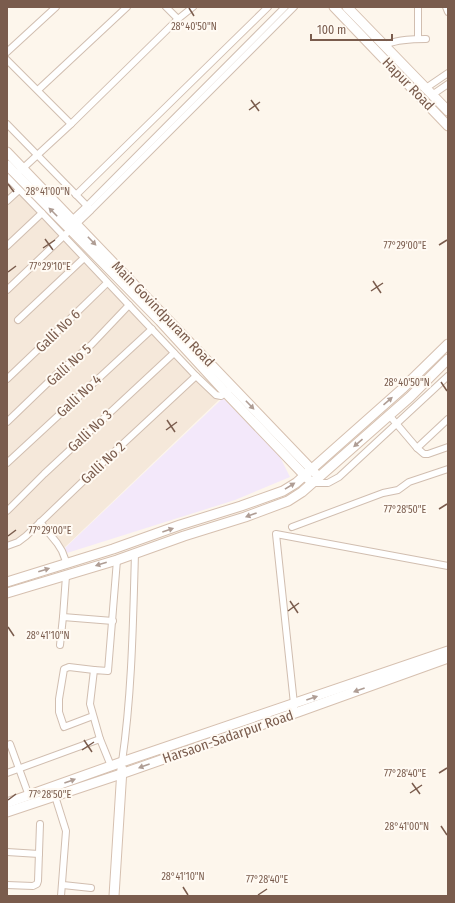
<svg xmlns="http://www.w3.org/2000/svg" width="455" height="903" font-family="'Fira Sans Condensed',sans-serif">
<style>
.residential{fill:#f5e8da}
.education{fill:#f3e8fa}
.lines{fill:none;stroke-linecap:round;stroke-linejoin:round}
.street-casing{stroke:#d1beb0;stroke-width:8}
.secondary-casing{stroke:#d6c0b0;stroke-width:11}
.street{stroke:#fff;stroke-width:6}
.secondary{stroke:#fff;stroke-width:9}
.oneway{fill:#af9d94}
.ticks{fill:none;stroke:#7a5c4d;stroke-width:1.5}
.labels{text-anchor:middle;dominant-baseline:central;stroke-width:4;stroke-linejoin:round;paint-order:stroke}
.street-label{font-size:14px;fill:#7a5c4d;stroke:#fffaf3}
.ticks-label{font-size:10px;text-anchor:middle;fill:#7a5c4d;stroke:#fffaf3;stroke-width:4;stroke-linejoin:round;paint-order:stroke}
</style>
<rect width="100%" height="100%" fill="#fdf6ec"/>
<polygon class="residential" points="7,172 90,262 221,398 62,550 40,528 21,545 7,549"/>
<polygon class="education" points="223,398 279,455 290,477 235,500 67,553 65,548"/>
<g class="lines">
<g class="street-casing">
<g id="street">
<polyline points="166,7 178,19"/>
<polyline points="446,7 448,12"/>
<polyline points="418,39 418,7"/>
<path d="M 386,47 L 388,44 C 399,39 414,39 426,39"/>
<polyline points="7,52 56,7"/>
<polyline points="7,60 71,124"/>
<polyline points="426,88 448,73"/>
<polyline points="38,90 127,7"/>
<polyline points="432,95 448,84"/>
<polyline points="7,124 90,209"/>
<polyline points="20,171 71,124 178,19 193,7"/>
<polyline points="7,177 42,213 196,376 216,395 221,396 228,391"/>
<polyline points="76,195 268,7"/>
<polyline points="7,201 19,190"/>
<polyline points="70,222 87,206 285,7"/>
<polyline points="7,246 42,213"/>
<polyline points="7,290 91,210 294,7"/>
<polyline points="18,320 84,258"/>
<polyline points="7,379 71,318 107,283"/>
<polyline points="389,415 417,448 424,454 428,454 448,447"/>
<polyline points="7,422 61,370 91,345 129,305"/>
<polyline points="417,448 448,419"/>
<polyline points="7,463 152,329"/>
<polyline points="312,483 328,483 339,477 448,376"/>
<polyline points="7,511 44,474 174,353"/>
<polyline points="40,522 57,543 62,551 67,564"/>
<polyline points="292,527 383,493 398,490 409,482 448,469"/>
<polyline points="7,546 18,542 26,536 99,466 196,376"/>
<polyline points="63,617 113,621"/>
<polyline points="60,645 63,617 66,576"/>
<polyline points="294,713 294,704 276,534 448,566"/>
<polyline points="93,716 64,727 59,712 59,699 64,669 69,667 94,670"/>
<polyline points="10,744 29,796"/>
<path d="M 122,762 C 132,693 133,623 135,553"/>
<polyline points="111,766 100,739 90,704 94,670 108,671 117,560"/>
<polyline points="7,773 100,739"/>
<polyline points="55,796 66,831 61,896"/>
<polyline points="7,852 39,854"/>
<polyline points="7,885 33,886 37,884 38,881 40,824"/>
<polyline points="63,885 91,888"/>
</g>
</g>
<g class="secondary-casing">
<g id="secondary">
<polyline points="334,7 448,126"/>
<polyline points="347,7 448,111"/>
<polyline points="7,152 315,473"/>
<polyline points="7,165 160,321 226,393 308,479"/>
<polyline points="7,582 113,549 180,525 241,506 283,491 296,483 402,389 448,344"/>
<polyline points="7,593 117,560 184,536 245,517 288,501 302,492 410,397 448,359"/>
<polyline points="7,803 122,762 448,651"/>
<polyline points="7,812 121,774 298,712 448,658"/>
<polyline points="114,896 122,769"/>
</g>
</g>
<use href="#street" class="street"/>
<use href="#secondary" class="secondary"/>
</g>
<defs><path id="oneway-solid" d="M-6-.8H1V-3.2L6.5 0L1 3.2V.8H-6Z"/></defs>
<g class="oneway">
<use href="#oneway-solid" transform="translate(53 212) rotate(-135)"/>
<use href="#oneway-solid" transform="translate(92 241) rotate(46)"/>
<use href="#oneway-solid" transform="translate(388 401) rotate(-41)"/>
<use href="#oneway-solid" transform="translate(250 405) rotate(46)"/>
<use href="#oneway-solid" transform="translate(358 443) rotate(139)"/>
<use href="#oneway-solid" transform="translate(290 486) rotate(-32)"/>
<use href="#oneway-solid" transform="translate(251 515) rotate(160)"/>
<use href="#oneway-solid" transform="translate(168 530) rotate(-19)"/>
<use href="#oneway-solid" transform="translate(101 564) rotate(163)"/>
<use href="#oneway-solid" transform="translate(44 570) rotate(-17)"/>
<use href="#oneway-solid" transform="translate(359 690) rotate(160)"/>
<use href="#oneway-solid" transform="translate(312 698) rotate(-19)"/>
<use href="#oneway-solid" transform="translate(144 766) rotate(160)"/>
<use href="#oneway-solid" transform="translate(70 781) rotate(-20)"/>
</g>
<path class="ticks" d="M 189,8 L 194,16M 251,100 L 259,111M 249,110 L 260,102M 8,184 L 14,192M 45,239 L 53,250M 439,245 L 447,240M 43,248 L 55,240M 8,272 L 16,266M 373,281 L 381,293M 371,291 L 383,283M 441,382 L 447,391M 167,420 L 175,432M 166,430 L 177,422M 439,509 L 447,504M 8,536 L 16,530M 290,601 L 298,613M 288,611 L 299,603M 8,627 L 14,636M 84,740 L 92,752M 82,750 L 94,742M 439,773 L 447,768M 412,783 L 420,794M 410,793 L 422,785M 8,800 L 16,794M 441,826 L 447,835M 183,887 L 188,895M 258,895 L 267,889"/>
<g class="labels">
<g class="street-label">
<text transform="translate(408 84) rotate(46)">Hapur Road</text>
<text transform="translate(163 314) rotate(46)">Main Govindpuram Road</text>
<text transform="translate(58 331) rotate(-44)">Galli No 6</text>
<text transform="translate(69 365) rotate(-42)">Galli No 5</text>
<text transform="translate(79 396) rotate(-43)">Galli No 4</text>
<text transform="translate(90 431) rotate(-43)">Galli No 3</text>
<text transform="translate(103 463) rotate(-43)">Galli No 2</text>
<text transform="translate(228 737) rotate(-19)">Harsaon-Sadarpur Road</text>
</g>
</g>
<g class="ticks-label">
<text x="194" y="30">28°40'50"N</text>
<text x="48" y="195">28°41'00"N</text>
<text x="405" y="249">77°29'00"E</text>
<text x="50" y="270">77°29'10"E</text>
<text x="407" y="386">28°40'50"N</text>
<text x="405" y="513">77°28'50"E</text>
<text x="50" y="534">77°29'00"E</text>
<text x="48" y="639">28°41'10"N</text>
<text x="405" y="777">77°28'40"E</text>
<text x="50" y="798">77°28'50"E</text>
<text x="407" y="830">28°41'00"N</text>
<text x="183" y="880">28°41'10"N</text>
<text x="267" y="883">77°28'40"E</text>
</g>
<rect width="455" height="903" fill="none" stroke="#7a5c4d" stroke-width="16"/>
<path d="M311 34v6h81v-6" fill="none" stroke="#7a5c4d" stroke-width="2"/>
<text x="317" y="34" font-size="12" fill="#7a5c4d" stroke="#fffaf3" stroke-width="3" paint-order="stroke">100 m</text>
</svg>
